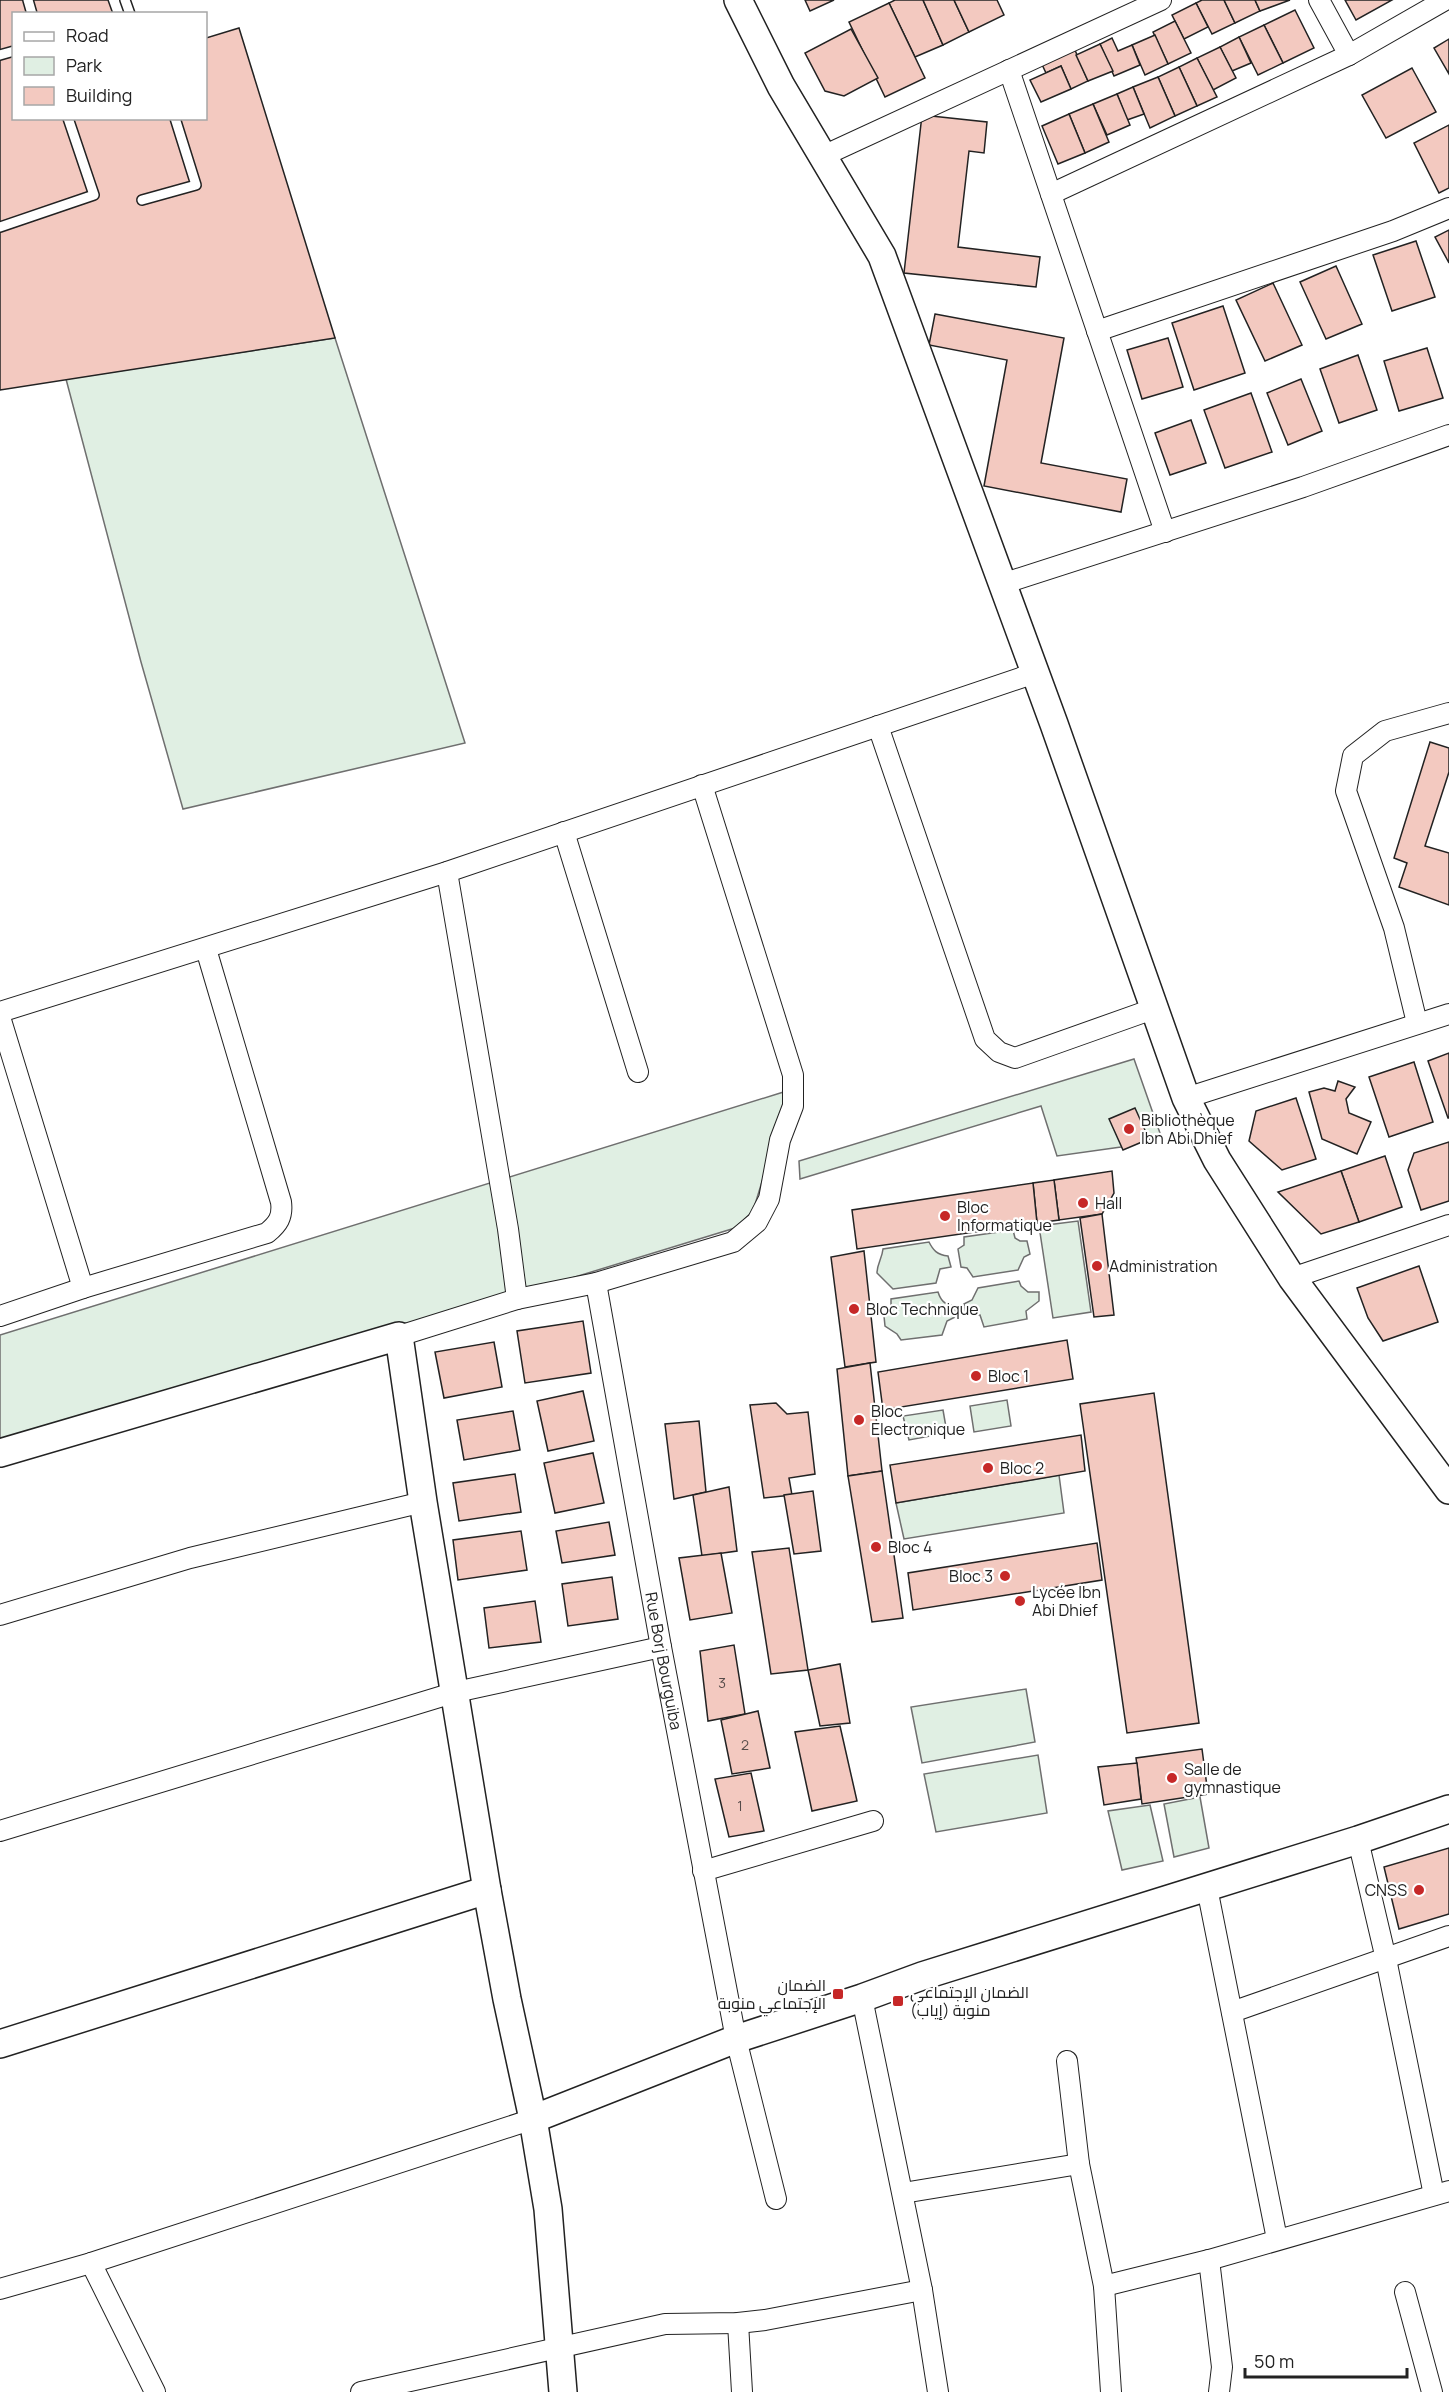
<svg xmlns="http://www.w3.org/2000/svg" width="1449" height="2392" font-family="Manrope,Cairo,sans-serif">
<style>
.green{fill:#e0efe3;stroke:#6f6f6f;stroke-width:1.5}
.building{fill:#f3c9c0;stroke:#222;stroke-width:1.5}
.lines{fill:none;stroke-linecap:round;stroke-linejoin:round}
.lane-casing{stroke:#222;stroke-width:12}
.street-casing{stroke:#222;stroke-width:22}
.secondary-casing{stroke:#222;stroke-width:30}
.lane{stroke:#fff;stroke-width:9}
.street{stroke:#fff;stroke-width:20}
.secondary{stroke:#fff;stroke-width:27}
.poi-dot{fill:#c62828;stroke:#fff;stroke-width:2}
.labels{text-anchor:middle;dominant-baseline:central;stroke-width:4.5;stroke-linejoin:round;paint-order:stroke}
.number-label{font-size:14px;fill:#564c4a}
.poi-label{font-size:16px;fill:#222;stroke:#fff;text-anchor:start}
.street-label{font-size:16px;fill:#222;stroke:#fff}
</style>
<rect width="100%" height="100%" fill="#fff"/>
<g class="green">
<polygon points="335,338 465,743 183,809 141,662 66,379"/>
<polygon points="1134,1059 1161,1136 1121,1147 1057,1156 1041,1106 800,1179 799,1161"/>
<polygon points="790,1090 753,1211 735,1228 0,1453 0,1335"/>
<polygon points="1078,1221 1091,1312 1053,1318 1039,1226"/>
<polygon points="1013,1230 1015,1238 1020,1241 1027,1241 1030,1254 1024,1257 1018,1270 973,1277 967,1268 961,1267 958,1249 964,1245 964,1237"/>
<path d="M 929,1242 C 933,1250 937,1255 948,1256 L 951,1267 L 940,1269 L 936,1283 L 893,1289 L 877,1273 C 877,1264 882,1259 883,1249 Z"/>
<polygon points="1019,1281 1021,1286 1028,1292 1039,1292 1039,1301 1026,1311 1027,1319 984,1327 980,1315 966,1314 964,1304 972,1300 978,1288"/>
<path d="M 938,1292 C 941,1301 944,1304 954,1306 L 957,1316 L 947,1321 L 942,1335 L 901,1340 L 897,1334 L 885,1326 L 884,1316 L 891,1308 L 891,1299 Z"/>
<polygon points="1007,1400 1011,1426 974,1432 970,1406"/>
<polygon points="943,1410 947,1433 909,1440 903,1416"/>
<polygon points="1059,1475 1064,1513 904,1539 896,1503"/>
<polygon points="1026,1689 1035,1742 922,1763 911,1707"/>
<polygon points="1038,1755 1047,1813 936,1832 924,1774"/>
<polygon points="1200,1797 1209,1848 1174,1857 1164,1804"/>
<polygon points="1150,1805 1163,1861 1122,1870 1108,1811"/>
</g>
<g class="building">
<polygon points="0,0 108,0 113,14 14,14 14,118 206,118 206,38 239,28 335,338 0,390"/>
<polygon points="805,0 834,0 810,11"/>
<polygon points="895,0 923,0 943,45 915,57 889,3"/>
<polygon points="923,0 954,0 969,32 943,45"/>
<polygon points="954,0 997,0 1004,15 969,32"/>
<polygon points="1202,0 1224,0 1235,23 1212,34 1196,3"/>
<polygon points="1224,0 1255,0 1260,11 1235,23"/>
<polygon points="1255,0 1290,0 1260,11"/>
<polygon points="1345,0 1392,0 1356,20"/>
<polygon points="889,3 925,78 885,97 849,22"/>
<polygon points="1196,3 1208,27 1184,39 1172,15"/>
<polygon points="1295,10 1314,48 1283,63 1264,25"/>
<polygon points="1175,21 1191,53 1168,64 1153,32"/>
<polygon points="1264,25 1283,63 1258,75 1239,37"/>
<polygon points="851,29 878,78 844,96 825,91 805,53"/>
<polygon points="1155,35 1168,64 1145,75 1132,45"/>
<polygon points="1239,37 1251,63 1232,71 1220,47"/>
<polygon points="1112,38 1118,51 1132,45 1140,65 1114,76 1100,44"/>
<polygon points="1449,39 1449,74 1434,48"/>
<polygon points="1072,43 1088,81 1071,89 1061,66 1046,73 1039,58"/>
<polygon points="1100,44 1113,71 1088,81 1076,55"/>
<polygon points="1220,47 1236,78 1213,90 1197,58"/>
<polygon points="1197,58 1217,97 1197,106 1179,67"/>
<polygon points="1061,66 1071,89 1041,102 1030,80"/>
<polygon points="1179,67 1197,106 1175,116 1158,77"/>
<polygon points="1412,68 1436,112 1386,138 1362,95"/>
<polygon points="1158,77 1175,116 1150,128 1133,87"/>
<polygon points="1133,87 1144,114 1127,120 1117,94"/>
<polygon points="1117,94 1130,125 1107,135 1093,104"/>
<polygon points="1093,104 1109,142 1085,153 1069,114"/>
<polygon points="1069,114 1085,153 1058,164 1042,126"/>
<polygon points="922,115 987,122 984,153 969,151 958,247 1040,257 1036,287 904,273"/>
<polygon points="1449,125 1449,188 1439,193 1414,143"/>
<polygon points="1449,230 1449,263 1435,237"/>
<polygon points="1416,241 1435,297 1392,311 1373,255"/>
<polygon points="1336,266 1362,324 1326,339 1300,282"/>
<polygon points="1273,283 1302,345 1265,361 1236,300"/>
<polygon points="1223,306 1245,373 1194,390 1172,323"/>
<polygon points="935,314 1064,338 1041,463 1127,479 1121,512 984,486 1007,360 929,345"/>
<polygon points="1168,338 1183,387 1142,399 1127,350"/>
<polygon points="1427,348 1443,398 1399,411 1384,361"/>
<polygon points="1358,355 1377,410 1339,423 1320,369"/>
<polygon points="1301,379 1322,431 1288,445 1267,393"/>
<polygon points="1251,393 1272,452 1225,468 1204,410"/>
<polygon points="1191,420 1206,463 1170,475 1155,433"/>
<polygon points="1430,742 1449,748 1449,772 1425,846 1449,853 1449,905 1399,887 1407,863 1394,858"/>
<polygon points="1449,1053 1449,1118 1448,1118 1428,1061"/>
<polygon points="1414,1062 1433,1122 1389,1137 1369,1077"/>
<polygon points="1338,1081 1355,1087 1346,1099 1349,1113 1371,1122 1357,1154 1322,1139 1309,1092 1324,1088 1335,1091"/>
<polygon points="1296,1098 1316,1159 1282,1170 1249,1141 1256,1111"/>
<polygon points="1135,1108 1149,1139 1123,1150 1109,1119"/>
<polygon points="1449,1142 1449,1201 1421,1210 1408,1170 1414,1153"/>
<polygon points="1385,1156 1402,1207 1359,1222 1341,1171"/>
<polygon points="1112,1171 1114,1193 1102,1214 1059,1220 1054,1180"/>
<polygon points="1341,1171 1359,1222 1321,1234 1278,1192"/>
<polygon points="1054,1180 1059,1220 1037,1223 1033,1183"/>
<polygon points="1033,1183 1037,1223 857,1249 852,1210"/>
<polygon points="1102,1214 1114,1315 1094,1317 1080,1218"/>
<polygon points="864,1251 876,1362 845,1367 831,1257"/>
<polygon points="1419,1266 1438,1322 1383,1341 1368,1318 1357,1288"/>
<polygon points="583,1321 591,1373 525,1383 517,1331"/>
<polygon points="1067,1340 1073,1379 883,1410 878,1372"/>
<polygon points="494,1342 502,1387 444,1398 435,1352"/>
<polygon points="870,1363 882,1471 848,1476 837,1369"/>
<polygon points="583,1391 594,1441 548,1451 537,1401"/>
<polygon points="1154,1393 1199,1723 1127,1733 1080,1404"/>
<polygon points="776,1403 787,1414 808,1412 815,1474 789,1478 792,1495 764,1498 750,1405"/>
<polygon points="513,1411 520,1450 464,1460 457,1420"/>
<polygon points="699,1421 706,1492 674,1499 665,1424"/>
<polygon points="1081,1435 1085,1471 896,1503 890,1465"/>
<polygon points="593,1453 604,1503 555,1513 544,1463"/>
<polygon points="882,1471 903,1618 872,1622 848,1476"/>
<polygon points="515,1474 521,1512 459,1521 453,1483"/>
<polygon points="729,1487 737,1551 702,1556 693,1495"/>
<polygon points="813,1491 821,1551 794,1554 784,1495"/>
<polygon points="609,1522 615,1555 562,1563 556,1531"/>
<polygon points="521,1531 527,1570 458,1580 453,1540"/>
<polygon points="1097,1543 1102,1580 913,1610 908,1573"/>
<polygon points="789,1548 808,1670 771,1674 752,1552"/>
<polygon points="721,1553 732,1613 690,1620 679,1558"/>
<polygon points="612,1577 618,1619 568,1626 562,1584"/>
<polygon points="535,1601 541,1642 489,1648 484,1608"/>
<polygon points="734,1645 745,1714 708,1721 700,1651"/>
<polygon points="840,1664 850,1723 820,1726 808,1670"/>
<polygon points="758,1711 770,1768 732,1774 721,1720"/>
<polygon points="840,1726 857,1801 812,1811 795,1732"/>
<polygon points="1202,1749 1208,1794 1142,1804 1136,1758"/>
<polygon points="1137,1763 1141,1799 1104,1805 1098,1767"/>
<polygon points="751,1773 764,1831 729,1837 715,1779"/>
<polygon points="1449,1848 1449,1914 1399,1929 1384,1867"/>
</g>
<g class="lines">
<g class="lane-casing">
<g id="lane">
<polyline points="28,0 32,14"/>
<polyline points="125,0 130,14"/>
<polyline points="0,55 14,51"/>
<polyline points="142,200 196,185 175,118"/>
<polyline points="0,227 94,195 68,118"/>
</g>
</g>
<g class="street-casing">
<g id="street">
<polyline points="1319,0 1349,55"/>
<polyline points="1009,70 1165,532"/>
<polyline points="823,156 1161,0"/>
<polyline points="1051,194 1349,55 1445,0"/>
<polyline points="1097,331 1393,231 1449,208"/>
<polyline points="1002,584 1303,487 1449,435"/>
<polyline points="878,726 985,1039 999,1052 1015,1058 1153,1009"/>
<polyline points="564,832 638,1072"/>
<polyline points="447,872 508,1229 517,1299"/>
<polyline points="0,1012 447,872 1035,673"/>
<polyline points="0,1017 83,1288"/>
<polyline points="1417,1023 1394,928 1346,791 1353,756 1385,731 1449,713"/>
<polyline points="1186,1098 1449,1014"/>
<polyline points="1292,1278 1449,1225"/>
<path id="s1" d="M 596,1283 L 661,1647 L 736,2039 L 776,2199"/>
<path d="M 0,1316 L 83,1288 L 267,1233 C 278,1224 283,1217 281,1202 L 206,949"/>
<polyline points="399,1336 517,1299 596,1283 733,1242 757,1222 769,1199 780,1140 793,1106 793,1075 702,785"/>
<polyline points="0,1615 190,1558 423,1502"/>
<polyline points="0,1831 456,1692 661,1647"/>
<polyline points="1358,1840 1386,1959 1434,2195"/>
<polyline points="703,1871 873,1821"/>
<polyline points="1207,1888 1277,2239"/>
<polyline points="862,1998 922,2290 938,2392"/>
<polyline points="1232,2012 1449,1936"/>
<polyline points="1067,2061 1079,2164 1104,2286 1209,2260 1449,2191"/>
<polyline points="903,2193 1079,2164"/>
<polyline points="1209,2260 1222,2367 1219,2392"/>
<polyline points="91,2263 155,2392"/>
<polyline points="1104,2286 1111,2392"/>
<polyline points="0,2289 91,2263 533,2119"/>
<polyline points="1405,2292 1432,2392"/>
<polyline points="738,2323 742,2392"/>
<polyline points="361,2392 665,2324 738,2323 765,2320 922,2290"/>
</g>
</g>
<g class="secondary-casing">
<g id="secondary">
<polyline points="738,0 781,86 882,256 1054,724 1186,1098 1217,1160 1292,1278 1449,1490"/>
<polyline points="0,1453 399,1336 423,1502 487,1890 507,1999 533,2119 548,2209 563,2392"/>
<polyline points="0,2044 487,1890"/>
<polyline points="533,2119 736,2039 862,1998 922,1976 1358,1840 1449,1809"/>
</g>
</g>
<use href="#lane" class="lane"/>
<use href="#street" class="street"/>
<use href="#secondary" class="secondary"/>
</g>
<g class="poi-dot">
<circle cx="1129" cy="1129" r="6"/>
<circle cx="1083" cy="1203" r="6"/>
<circle cx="945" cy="1216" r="6"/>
<circle cx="1097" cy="1266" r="6"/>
<circle cx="854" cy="1309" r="6"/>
<circle cx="976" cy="1376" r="6"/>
<circle cx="859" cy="1420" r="6"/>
<circle cx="988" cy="1468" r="6"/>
<circle cx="876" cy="1547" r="6"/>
<circle cx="1005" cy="1576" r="6"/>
<circle cx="1020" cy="1601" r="6"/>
<circle cx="1172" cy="1778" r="6"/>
<circle cx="1419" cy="1890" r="6"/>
<rect x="832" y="1988" width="12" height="12" rx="3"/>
<rect x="892" y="1995" width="12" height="12" rx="3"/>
</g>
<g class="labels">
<g class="number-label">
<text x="722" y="1682">3</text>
<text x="745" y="1744">2</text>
<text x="740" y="1805">1</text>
</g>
<g class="poi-label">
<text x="1141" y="1120">Bibliothèque<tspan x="1141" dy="18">Ibn Abi Dhief</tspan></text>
<text x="1095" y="1203">Hall</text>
<text x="957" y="1207">Bloc<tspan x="957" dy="18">Informatique</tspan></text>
<text x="1109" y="1266">Administration</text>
<text x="866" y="1309">Bloc Technique</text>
<text x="988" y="1376">Bloc 1</text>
<text x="871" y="1411">Bloc<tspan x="871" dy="18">Electronique</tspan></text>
<text x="1000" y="1468">Bloc 2</text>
<text x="888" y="1547">Bloc 4</text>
<text x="993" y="1576" text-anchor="end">Bloc 3</text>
<text x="1032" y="1592">Lycée Ibn<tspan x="1032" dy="18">Abi Dhief</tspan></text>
<text x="1184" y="1769">Salle de<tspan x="1184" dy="18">gymnastique</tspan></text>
<text x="1407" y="1890" text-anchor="end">CNSS</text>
<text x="826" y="1985" text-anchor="end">الضمان<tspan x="826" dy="18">الإجتماعي منوبة</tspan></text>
<text x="910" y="1992">الضمان الإجتماعي<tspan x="910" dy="18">منوبة (إياب)</tspan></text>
</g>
<g class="street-label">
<text stroke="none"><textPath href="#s1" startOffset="384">Rue Borj Bourguiba</textPath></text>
</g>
</g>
<rect x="12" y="12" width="195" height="108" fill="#ffffff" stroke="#a7a7a7" stroke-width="1.5"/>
<rect x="24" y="32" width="30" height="9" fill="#ffffff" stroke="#a7a7a7" stroke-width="1.5"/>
<text x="66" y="42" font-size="18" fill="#222222">Road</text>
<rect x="24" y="57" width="30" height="18" fill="#e0efe3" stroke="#a7a7a7" stroke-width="1.5"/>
<text x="66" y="72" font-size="18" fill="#222222">Park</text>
<rect x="24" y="87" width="30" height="18" fill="#f3c9c0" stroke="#a7a7a7" stroke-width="1.5"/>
<text x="66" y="102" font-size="18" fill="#222222">Building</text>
<path d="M1245 2368v9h162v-9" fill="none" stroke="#222222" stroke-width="3"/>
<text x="1254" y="2368" font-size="18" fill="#222222" stroke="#ffffff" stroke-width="4.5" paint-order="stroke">50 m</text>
</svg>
